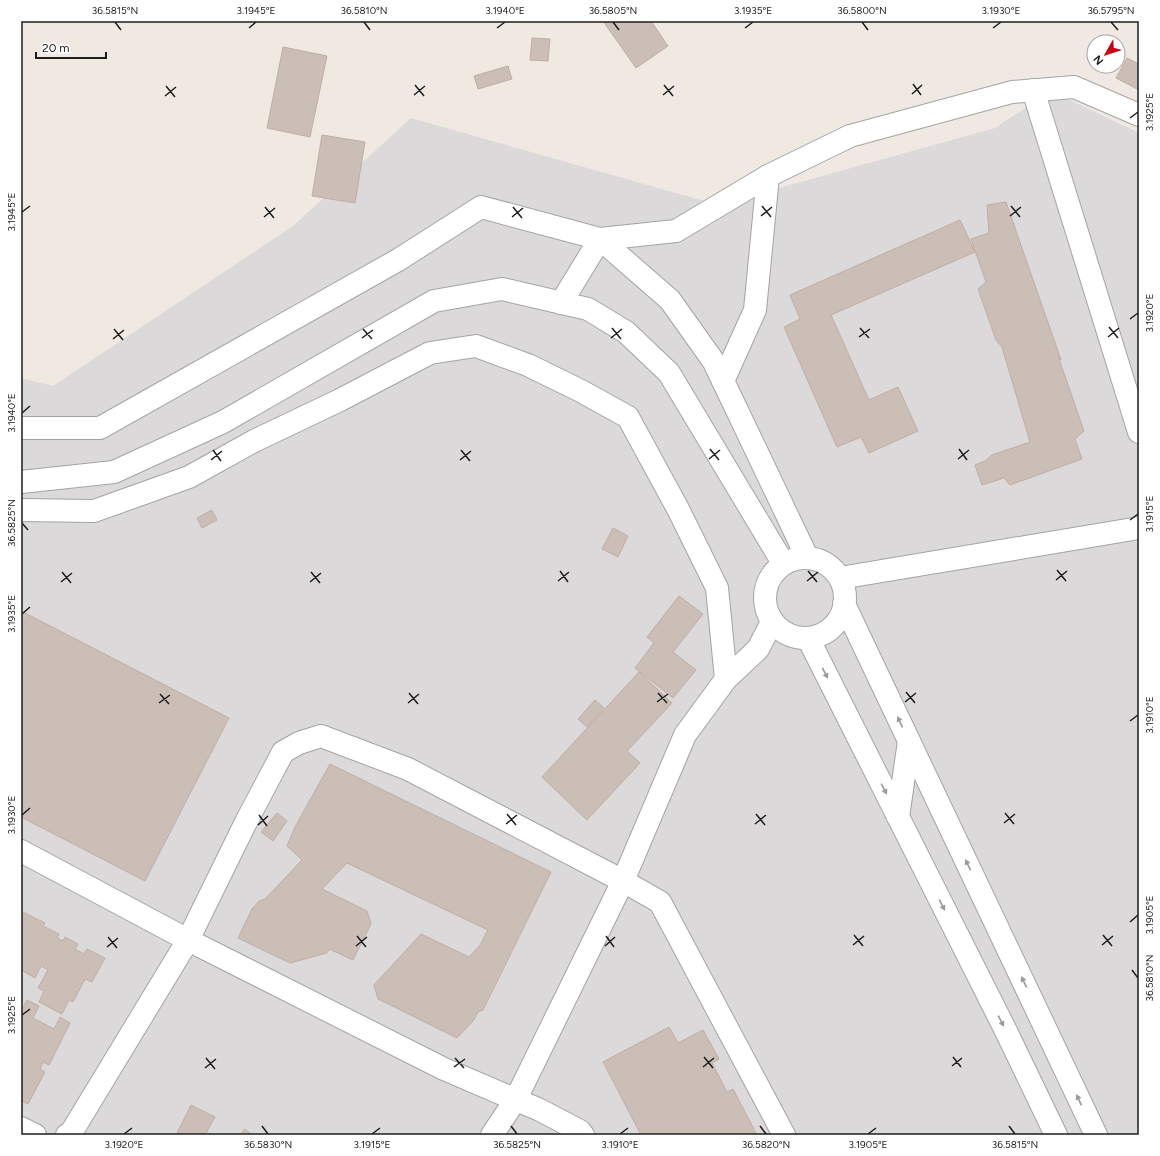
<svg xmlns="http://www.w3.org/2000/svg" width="1160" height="1156" font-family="Figtree,sans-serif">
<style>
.residential{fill:#dbd9da}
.building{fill:#cbbeb7;stroke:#c1ada3}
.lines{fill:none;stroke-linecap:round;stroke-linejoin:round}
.street-casing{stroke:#a4a4a4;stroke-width:24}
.street{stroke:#fff;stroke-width:22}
.oneway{fill:#999}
.ticks{fill:none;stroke:#1d1d1d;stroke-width:1.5}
.neatline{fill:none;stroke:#1d1d1d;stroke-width:1.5}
.ticks-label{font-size:10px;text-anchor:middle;fill:#1d1d1d}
</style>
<rect width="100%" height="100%" fill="#efe9e1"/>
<polygon class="residential" points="1051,91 1139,133 1139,1135 21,1135 21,378 53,386 293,226 411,118 718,205 995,128"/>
<g class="building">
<polygon points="603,21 651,21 668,46 636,68"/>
<polygon points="532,38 550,39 548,61 530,60"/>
<polygon points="283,47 327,56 310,137 267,128"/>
<polygon points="1127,58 1139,64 1139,90 1116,78"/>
<polygon points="508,66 512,79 478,89 474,76"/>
<polygon points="322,135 365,142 355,203 312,196"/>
<polygon points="1006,202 1061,360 1058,356 1084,431 1075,439 1082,459 1010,485 1004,478 982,485 975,465 985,461 992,455 1030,442 1002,347 996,340 978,289 986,282 971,239 989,233 987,205"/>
<polygon points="960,220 975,252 831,315 869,400 898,387 918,431 869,453 861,437 837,447 784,327 800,319 790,295"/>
<polygon points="212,510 217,520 202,528 197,518"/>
<polygon points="613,528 628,536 618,557 602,549"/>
<polygon points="679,596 703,614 673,652 696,670 673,698 635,668 654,643 647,637"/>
<polygon points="21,611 229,718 145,881 21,817"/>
<polygon points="639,672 672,703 627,751 640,763 587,820 542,777"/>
<polygon points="595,700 604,708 587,727 578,719"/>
<polygon points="330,764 551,872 483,1010 478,1012 473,1021 457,1038 378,999 374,985 421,934 469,957 480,945 488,930 347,863 322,889 367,911 371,924 353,960 329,949 327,953 290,963 238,938 252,909 259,901 265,899 302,860 287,846 295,827"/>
<polygon points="277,813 287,821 273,841 261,832"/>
<polygon points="21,911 45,923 43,926 59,934 57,938 63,941 65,937 78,944 75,949 84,954 87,949 105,958 92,982 85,979 73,1002 69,1000 62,1014 39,1002 44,991 38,988 48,970 41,966 35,978 21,970"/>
<polygon points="27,1000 39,1006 33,1018 54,1029 60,1017 70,1023 49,1065 43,1062 40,1069 45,1072 28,1104 21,1101 21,1011"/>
<polygon points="669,1027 678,1043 703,1030 719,1059 712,1063 727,1092 733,1089 757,1135 641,1135 603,1062"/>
<polygon points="191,1105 215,1117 205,1135 181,1135 177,1133"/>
<polygon points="245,1129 252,1135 240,1135"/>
</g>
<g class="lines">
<g class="street-casing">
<g id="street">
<polyline points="1033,90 1139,432"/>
<polyline points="561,303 600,239 676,231 768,176 850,136 1012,92 1074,87 1139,115"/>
<polyline points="723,381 755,310 768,176"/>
<polyline points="21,428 100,428 398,260 481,207 600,239 670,300 714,362 807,557"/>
<polyline points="21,482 114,472 223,422 434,301 502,289 588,309 626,332 669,373 783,563"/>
<polyline points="21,510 94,511 189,477 254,441 340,400 430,353 476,346 528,365 581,391 628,417 678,509 717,588 726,679"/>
<circle cx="805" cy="598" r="40"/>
<polyline points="840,578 1139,528"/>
<polyline points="844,604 1096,1135"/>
<polyline points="808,638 1006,1031 1056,1135"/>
<polyline points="898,817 909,741"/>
<polyline points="21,851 188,940 444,1069 540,1110 580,1131 583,1135"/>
<polyline points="21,1128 35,1135"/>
<polyline points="67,1135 71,1133 188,940 246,822 283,752 299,743 321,736 408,769 623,881 660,902 784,1135"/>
<polyline points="492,1135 516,1099 623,881 685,735 726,679 758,649 772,622"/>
</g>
</g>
<use href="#street" class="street"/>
</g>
<defs><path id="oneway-solid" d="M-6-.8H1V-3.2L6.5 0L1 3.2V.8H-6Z"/></defs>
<g class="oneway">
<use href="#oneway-solid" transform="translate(825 673) rotate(63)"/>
<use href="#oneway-solid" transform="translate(900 722) rotate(-115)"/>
<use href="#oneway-solid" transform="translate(884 789) rotate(63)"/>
<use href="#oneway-solid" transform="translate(968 865) rotate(-115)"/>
<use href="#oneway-solid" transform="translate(942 905) rotate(63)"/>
<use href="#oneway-solid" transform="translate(1024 982) rotate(-115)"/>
<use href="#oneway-solid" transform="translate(1001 1021) rotate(63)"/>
<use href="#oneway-solid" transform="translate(1079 1100) rotate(-115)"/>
</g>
<path class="ticks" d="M 115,22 L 121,30M 364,22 L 370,30M 613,22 L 619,30M 862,22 L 868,30M 1111,22 L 1118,30M 249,28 L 256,22M 497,28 L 505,22M 745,28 L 753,22M 993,28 L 1001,22M 913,84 L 921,95M 415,85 L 424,96M 664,85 L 673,96M 166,86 L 175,97M 912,94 L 922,85M 414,95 L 425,86M 663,95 L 674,86M 165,96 L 176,87M 1130,118 L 1138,112M 762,206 L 771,217M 1011,206 L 1020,217M 265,207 L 274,218M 513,207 L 522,218M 22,212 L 30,206M 761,216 L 772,207M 1010,216 L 1021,207M 264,217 L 275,208M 512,217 L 523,208M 1130,319 L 1138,313M 1109,327 L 1118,338M 612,328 L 621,339M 860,328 L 869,338M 114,329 L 123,340M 363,329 L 372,339M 859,337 L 870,329M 1108,337 L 1119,328M 362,338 L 373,330M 611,338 L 622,329M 113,339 L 124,330M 22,413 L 30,406M 710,449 L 719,460M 959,449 L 967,460M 213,450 L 221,461M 461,450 L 470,461M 709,459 L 720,450M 958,459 L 969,450M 211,460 L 222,451M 460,460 L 471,451M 1130,520 L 1138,514M 22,523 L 28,530M 1057,570 L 1066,581M 560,571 L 568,582M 808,571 L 817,582M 62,572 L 71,583M 311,572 L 320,583M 1056,580 L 1067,571M 558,581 L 569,572M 807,581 L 818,572M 61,582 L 72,573M 310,582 L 321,573M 22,614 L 30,607M 906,692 L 915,703M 409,693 L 418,704M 658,693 L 667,703M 160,694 L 169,704M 657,702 L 668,694M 905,702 L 916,693M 159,703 L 170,695M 408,703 L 419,694M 1130,721 L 1138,715M 1005,813 L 1014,824M 507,814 L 516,825M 756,814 L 765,825M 22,815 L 30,808M 259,815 L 267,826M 1004,823 L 1015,814M 506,824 L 517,815M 755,824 L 766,815M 258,825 L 268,816M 1130,922 L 1138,915M 854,935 L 863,946M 1103,935 L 1112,946M 357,936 L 366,947M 606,936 L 614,947M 108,937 L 117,948M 853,945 L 864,936M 1102,945 L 1113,936M 356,946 L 367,937M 605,946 L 615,937M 107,947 L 118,938M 1132,970 L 1138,978M 22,1015 L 30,1009M 704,1057 L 713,1068M 953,1057 L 961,1067M 206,1058 L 215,1069M 455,1058 L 464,1068M 952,1066 L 962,1058M 454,1067 L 465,1059M 703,1067 L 714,1058M 205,1068 L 216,1059M 262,1126 L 268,1134M 511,1126 L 517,1134M 760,1126 L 766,1134M 1009,1126 L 1015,1134M 124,1134 L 132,1128M 372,1134 L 380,1128M 620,1134 L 628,1128M 868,1134 L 876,1128"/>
<rect width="1160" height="1156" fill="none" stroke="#ffffff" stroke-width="44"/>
<g transform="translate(1106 54) rotate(231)"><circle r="19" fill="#ffffff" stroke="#a5a5a5"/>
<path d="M0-3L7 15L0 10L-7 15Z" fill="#c90013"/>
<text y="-6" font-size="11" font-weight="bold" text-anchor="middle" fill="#1d1d1d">N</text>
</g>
<path d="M36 52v6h70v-6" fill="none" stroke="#1d1d1d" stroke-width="2"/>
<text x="42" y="52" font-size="12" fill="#1d1d1d" stroke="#ffffff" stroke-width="3" paint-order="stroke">20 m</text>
<rect x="22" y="22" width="1116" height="1112" class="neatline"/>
<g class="ticks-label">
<text x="115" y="14">36.5815°N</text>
<text x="256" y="14">3.1945°E</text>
<text x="364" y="14">36.5810°N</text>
<text x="505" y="14">3.1940°E</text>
<text x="613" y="14">36.5805°N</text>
<text x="753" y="14">3.1935°E</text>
<text x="862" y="14">36.5800°N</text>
<text x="1001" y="14">3.1930°E</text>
<text x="1111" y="14">36.5795°N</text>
<text transform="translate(1149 112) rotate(-90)" y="4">3.1925°E</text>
<text transform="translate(11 212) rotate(-90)" y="4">3.1945°E</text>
<text transform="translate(1149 313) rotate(-90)" y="4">3.1920°E</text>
<text transform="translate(11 413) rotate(-90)" y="4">3.1940°E</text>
<text transform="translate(1149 514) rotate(-90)" y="4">3.1915°E</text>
<text transform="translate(11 523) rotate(-90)" y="4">36.5825°N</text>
<text transform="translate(11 614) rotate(-90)" y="4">3.1935°E</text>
<text transform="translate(1149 715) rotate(-90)" y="4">3.1910°E</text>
<text transform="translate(11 815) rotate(-90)" y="4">3.1930°E</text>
<text transform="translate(1149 915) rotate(-90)" y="4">3.1905°E</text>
<text transform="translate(1149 978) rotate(-90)" y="4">36.5810°N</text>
<text transform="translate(11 1015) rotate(-90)" y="4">3.1925°E</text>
<text x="124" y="1148">3.1920°E</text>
<text x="268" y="1148">36.5830°N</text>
<text x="372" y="1148">3.1915°E</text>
<text x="517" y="1148">36.5825°N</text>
<text x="620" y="1148">3.1910°E</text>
<text x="766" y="1148">36.5820°N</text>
<text x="868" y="1148">3.1905°E</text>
<text x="1015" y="1148">36.5815°N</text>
</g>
</svg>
